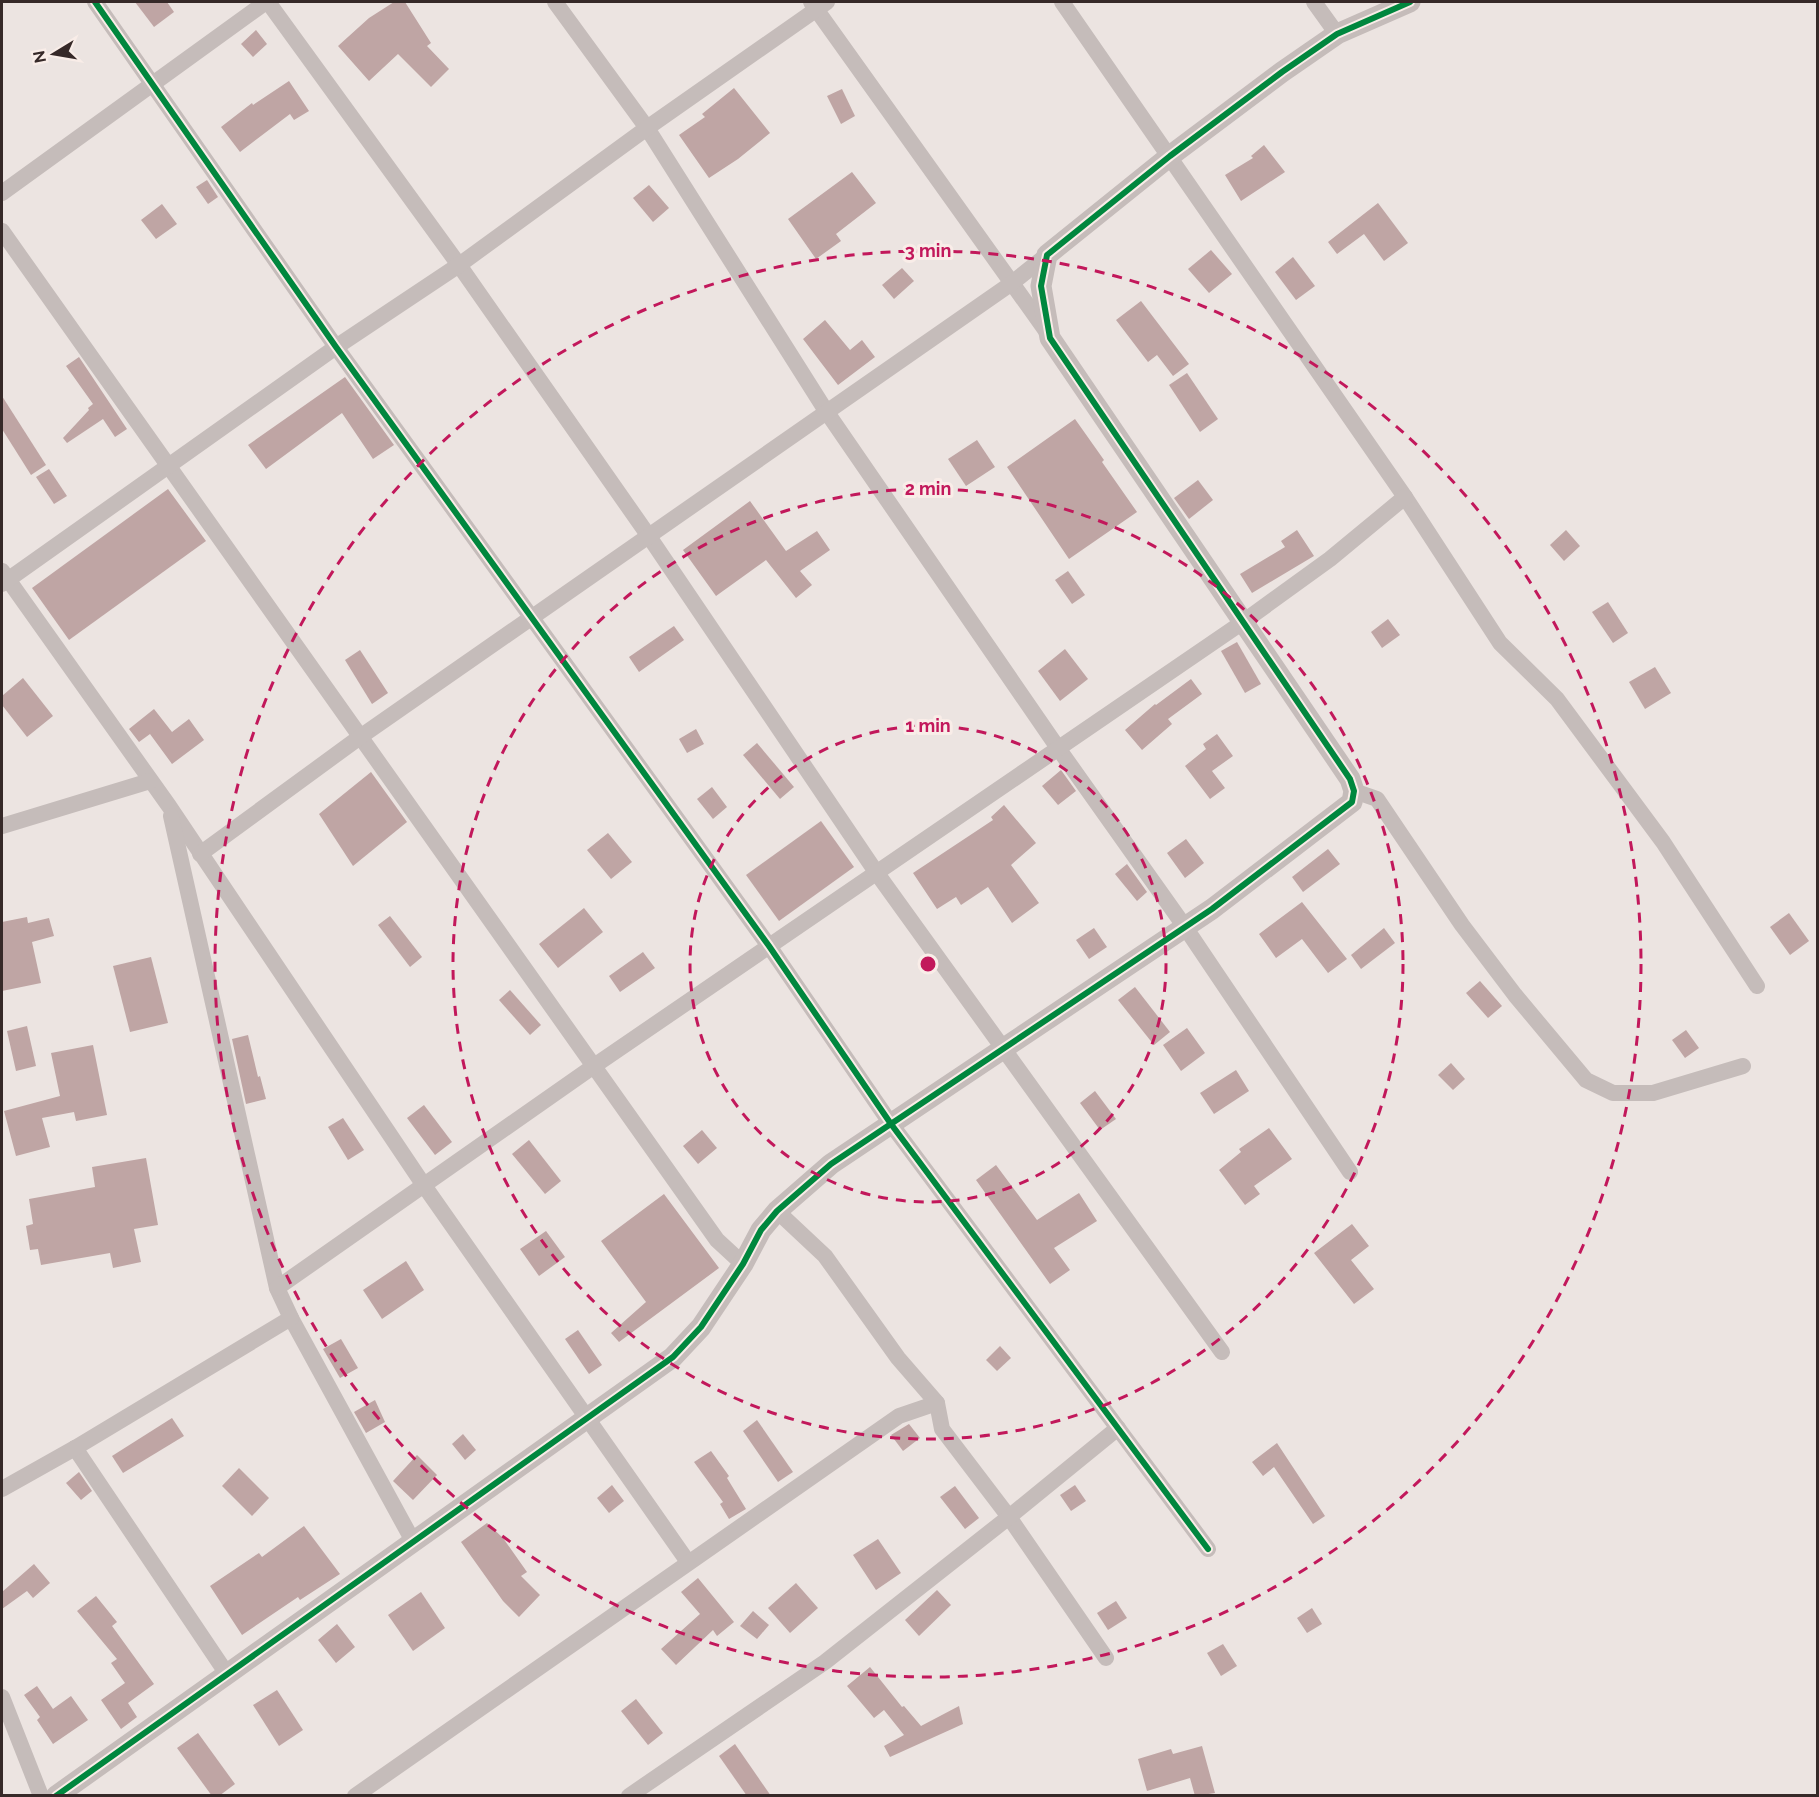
<svg xmlns="http://www.w3.org/2000/svg" width="1819" height="1797" font-family="Raleway,sans-serif">
<style>
.building{fill:#bfa5a4}
.lines{fill:none;stroke-linecap:round;stroke-linejoin:round}
.minor{stroke:#c5bcba;stroke-width:16}
.tertiary{stroke:#c5bcba;stroke-width:21}
.cycleway-casing{stroke:#f9ede8;stroke-width:10}
.cycleway{stroke:#00873e;stroke-width:6}
.ring{fill:none;stroke:#c2185b;stroke-width:3;stroke-dasharray:10 8}
.centre{fill:#c2185b;stroke:#f9ede8;stroke-width:3}
.ring-label{font-size:18px;text-anchor:middle;font-weight:bold;fill:#c2185b;stroke:#f9ede8;stroke-width:6;stroke-linejoin:round;paint-order:stroke}
</style>
<rect width="100%" height="100%" fill="#ece4e1"/>
<g class="building">
<polygon points="135,2 167,2 174,12 154,27"/>
<polygon points="394,2 405,2 431,43 427,46 449,69 431,87 398,54 369,81 338,46 369,18"/>
<polygon points="256,30 267,44 253,57 241,44"/>
<polygon points="289,81 309,111 294,120 290,114 240,152 221,127 252,103 253,105"/>
<polygon points="734,88 770,133 738,159 709,178 679,135 705,117 702,114"/>
<polygon points="842,89 855,116 841,124 827,96"/>
<polygon points="1264,145 1285,172 1241,201 1225,175 1253,158 1251,156"/>
<polygon points="852,172 876,203 836,234 841,241 816,259 788,219"/>
<polygon points="207,180 218,197 208,204 196,187"/>
<polygon points="649,185 669,208 653,222 633,198"/>
<polygon points="1378,203 1408,243 1384,261 1364,234 1337,254 1328,242"/>
<polygon points="162,204 177,224 156,239 141,220"/>
<polygon points="1211,250 1232,274 1209,293 1188,269"/>
<polygon points="1293,257 1315,286 1296,300 1275,272"/>
<polygon points="902,268 914,281 894,299 882,285"/>
<polygon points="1141,301 1189,364 1173,376 1157,355 1148,362 1116,320"/>
<polygon points="825,320 850,350 862,340 875,357 838,385 803,339"/>
<polygon points="79,357 127,429 115,437 103,419 67,443 63,438 89,410 88,408 93,404 66,366"/>
<polygon points="1187,373 1218,419 1200,432 1169,385"/>
<polygon points="345,377 394,445 373,459 342,413 266,469 248,445"/>
<polygon points="2,396 46,465 31,475 2,429"/>
<polygon points="1075,419 1104,460 1102,462 1137,512 1069,559 1007,467"/>
<polygon points="977,440 995,467 966,486 948,459"/>
<polygon points="49,469 67,496 54,504 36,477"/>
<polygon points="1198,480 1213,500 1189,519 1174,498"/>
<polygon points="168,489 206,541 69,640 32,588"/>
<polygon points="750,501 786,551 817,531 830,550 800,571 812,585 796,598 766,560 716,596 683,550"/>
<polygon points="1297,530 1314,556 1252,593 1240,574 1285,547 1281,541"/>
<polygon points="1566,530 1580,546 1564,561 1550,545"/>
<polygon points="1068,571 1085,595 1072,604 1055,580"/>
<polygon points="1608,602 1628,633 1613,643 1592,612"/>
<polygon points="1388,619 1400,635 1382,648 1371,632"/>
<polygon points="674,626 684,640 639,672 629,657"/>
<polygon points="1237,642 1261,684 1245,693 1221,651"/>
<polygon points="1065,649 1088,679 1060,701 1038,671"/>
<polygon points="360,650 388,693 372,704 345,660"/>
<polygon points="1655,667 1671,693 1645,709 1629,682"/>
<polygon points="23,678 53,716 27,737 2,705 2,696"/>
<polygon points="1191,679 1202,694 1168,719 1172,724 1142,750 1125,730 1155,704 1156,705"/>
<polygon points="154,709 172,732 189,719 204,740 172,764 150,734 139,742 129,729"/>
<polygon points="696,729 704,744 687,753 679,739"/>
<polygon points="1217,734 1233,756 1212,771 1225,788 1210,799 1185,766 1206,749 1203,744"/>
<polygon points="757,743 794,787 780,799 743,755"/>
<polygon points="1061,770 1076,791 1058,805 1042,786"/>
<polygon points="371,772 407,822 353,866 319,814"/>
<polygon points="712,787 727,807 713,819 697,799"/>
<polygon points="1004,805 1036,843 1011,865 1039,903 1012,923 988,887 961,905 956,897 937,909 913,873 993,820 991,817"/>
<polygon points="821,821 854,867 779,921 746,875"/>
<polygon points="608,833 632,862 611,879 587,850"/>
<polygon points="1186,839 1204,863 1185,878 1167,853"/>
<polygon points="1328,849 1340,864 1303,892 1292,877"/>
<polygon points="1127,864 1147,892 1137,901 1115,874"/>
<polygon points="1302,902 1347,959 1328,973 1302,939 1276,958 1259,934"/>
<polygon points="584,908 603,932 558,968 539,944"/>
<polygon points="1789,913 1809,941 1790,955 1770,927"/>
<polygon points="390,916 422,957 410,967 378,925"/>
<polygon points="27,917 28,923 49,918 54,936 32,942 41,983 2,991 2,922"/>
<polygon points="1094,928 1107,947 1089,959 1076,940"/>
<polygon points="1384,928 1395,943 1361,969 1351,955"/>
<polygon points="643,952 655,968 620,992 609,976"/>
<polygon points="151,957 168,1023 130,1032 113,966"/>
<polygon points="1480,981 1502,1006 1488,1018 1466,993"/>
<polygon points="1135,987 1170,1032 1154,1045 1118,1000"/>
<polygon points="510,990 541,1025 530,1035 499,1000"/>
<polygon points="27,1026 36,1066 16,1071 7,1031"/>
<polygon points="1187,1028 1205,1053 1181,1071 1163,1045"/>
<polygon points="1686,1030 1699,1048 1685,1058 1672,1040"/>
<polygon points="248,1035 258,1077 260,1076 266,1099 246,1104 232,1039"/>
<polygon points="93,1045 107,1115 76,1121 74,1112 42,1118 50,1147 16,1156 4,1111 60,1096 51,1053"/>
<polygon points="1451,1063 1465,1079 1453,1090 1438,1075"/>
<polygon points="1236,1070 1249,1091 1214,1114 1200,1093"/>
<polygon points="1095,1091 1116,1119 1100,1130 1080,1103"/>
<polygon points="424,1105 452,1142 435,1155 407,1118"/>
<polygon points="343,1118 364,1150 348,1160 328,1127"/>
<polygon points="1269,1128 1292,1159 1254,1186 1260,1194 1245,1205 1219,1170 1241,1152 1239,1149"/>
<polygon points="702,1130 717,1148 698,1164 683,1146"/>
<polygon points="529,1140 561,1181 545,1194 512,1154"/>
<polygon points="146,1158 158,1225 134,1229 141,1262 113,1268 110,1253 41,1265 38,1249 30,1250 26,1226 33,1224 29,1199 95,1187 92,1167"/>
<polygon points="996,1165 1037,1220 1079,1193 1097,1221 1054,1248 1070,1270 1050,1284 976,1180"/>
<polygon points="664,1194 719,1268 619,1342 611,1333 646,1302 601,1241"/>
<polygon points="1352,1224 1369,1246 1351,1260 1374,1289 1354,1304 1314,1253"/>
<polygon points="546,1231 565,1257 539,1276 520,1249"/>
<polygon points="406,1261 424,1290 382,1319 363,1290"/>
<polygon points="578,1330 602,1365 589,1374 565,1339"/>
<polygon points="341,1339 358,1368 340,1378 323,1349"/>
<polygon points="1000,1346 1011,1358 997,1371 986,1360"/>
<polygon points="375,1400 385,1422 366,1433 354,1412"/>
<polygon points="172,1418 184,1436 123,1473 112,1456"/>
<polygon points="757,1420 793,1472 778,1482 743,1431"/>
<polygon points="909,1424 920,1438 903,1451 891,1435"/>
<polygon points="463,1434 476,1450 465,1460 452,1444"/>
<polygon points="1277,1443 1325,1516 1313,1524 1274,1467 1263,1476 1252,1462"/>
<polygon points="711,1451 729,1476 727,1478 746,1509 729,1519 720,1504 723,1502 694,1462"/>
<polygon points="417,1455 437,1475 413,1500 393,1481"/>
<polygon points="239,1468 269,1498 252,1516 222,1486"/>
<polygon points="79,1472 92,1491 81,1500 66,1483"/>
<polygon points="612,1485 624,1501 609,1513 597,1498"/>
<polygon points="1075,1485 1086,1501 1071,1511 1060,1495"/>
<polygon points="955,1486 979,1518 965,1529 940,1497"/>
<polygon points="487,1523 503,1538 527,1572 521,1576 540,1595 519,1617 503,1601 461,1542"/>
<polygon points="304,1526 340,1574 300,1600 298,1597 242,1635 210,1586 259,1553 262,1557"/>
<polygon points="878,1539 901,1573 876,1590 853,1555"/>
<polygon points="34,1564 50,1583 33,1598 27,1591 2,1609 2,1592"/>
<polygon points="698,1578 734,1622 717,1636 713,1630 676,1665 661,1649 700,1614 681,1592"/>
<polygon points="796,1583 818,1608 790,1633 768,1608"/>
<polygon points="937,1590 951,1605 919,1636 905,1620"/>
<polygon points="421,1592 445,1628 413,1651 388,1615"/>
<polygon points="96,1596 117,1622 112,1626 154,1684 128,1703 137,1717 121,1729 101,1700 125,1683 111,1663 117,1659 77,1611"/>
<polygon points="1116,1601 1127,1618 1108,1630 1097,1613"/>
<polygon points="1312,1608 1322,1624 1307,1633 1297,1618"/>
<polygon points="753,1611 769,1625 757,1639 740,1626"/>
<polygon points="337,1624 355,1647 336,1663 318,1640"/>
<polygon points="1223,1644 1237,1666 1221,1676 1207,1653"/>
<polygon points="870,1667 902,1707 904,1706 921,1726 959,1706 963,1724 890,1757 884,1746 904,1735 884,1710 874,1718 847,1686"/>
<polygon points="37,1686 53,1709 71,1696 88,1720 53,1744 37,1720 40,1717 24,1695"/>
<polygon points="277,1690 303,1730 279,1746 253,1705"/>
<polygon points="636,1699 663,1733 648,1745 621,1711"/>
<polygon points="198,1733 235,1784 219,1796 212,1796 177,1748"/>
<polygon points="735,1744 771,1796 747,1796 719,1756"/>
<polygon points="1202,1746 1215,1793 1195,1796 1190,1778 1147,1791 1138,1759 1171,1749 1173,1754"/>
</g>
<g class="lines">
<g class="minor">
<polyline points="95,2 336,347 769,946 891,1124 1208,1549"/>
<polyline points="268,2 459,265 648,535 876,872 1222,1352"/>
<polyline points="555,2 647,128 826,411 1058,748 1185,927 1350,1172"/>
<polyline points="811,2 1049,335"/>
<polyline points="1062,2 1405,497 1500,643 1557,699 1663,842 1757,986"/>
<polyline points="1314,2 1337,34"/>
<polyline points="2,193 266,2"/>
<polyline points="2,231 717,1240 743,1264"/>
<polyline points="2,571 169,806 423,1184 688,1562"/>
<polyline points="2,584 336,347 459,265 647,128 827,2"/>
<polyline points="1354,791 1377,799 1462,925 1515,995 1586,1080 1613,1093 1653,1093 1743,1066"/>
<polyline points="171,816 277,1288 291,1318 414,1543"/>
<polyline points="2,826 150,781"/>
<polyline points="200,854 360,737 1012,283 1047,255"/>
<polyline points="777,1211 825,1256 898,1358 937,1403 942,1429 1009,1517 1106,1658"/>
<polyline points="277,1288 594,1066 1243,622 1330,559 1405,497"/>
<polyline points="75,1448 227,1674"/>
<polyline points="2,1489 75,1448 291,1318"/>
<polyline points="2,1697 41,1796"/>
<polyline points="355,1796 899,1416 937,1403"/>
<polyline points="629,1796 825,1662 1009,1517 1118,1428"/>
</g>
<polyline class="tertiary" points="56,1796 673,1357 701,1327 743,1264 761,1230 777,1211 831,1164 1212,909 1352,802 1354,791 1350,779 1050,338 1041,286 1047,255 1170,156 1282,72 1337,34 1410,2"/>
<g class="cycleway-casing">
<g id="cycleway">
<polyline points="95,2 336,347 769,946 891,1124 1208,1549"/>
<polyline points="56,1796 673,1357 701,1327 743,1264 761,1230 777,1211 831,1164 1212,909 1352,802 1354,791 1350,779 1050,338 1041,286 1047,255 1170,156 1282,72 1337,34 1410,2"/>
</g>
</g>
<use href="#cycleway" class="cycleway"/>
</g>
<g class="ring">
<circle cx="928" cy="964" r="238"/>
<circle cx="928" cy="964" r="475"/>
<circle cx="928" cy="964" r="713"/>
</g>
<circle cx="928" cy="964" r="9" class="centre"/>
<g class="ring-label">
<text x="928" y="257">3 min</text>
<text x="928" y="495">2 min</text>
<text x="928" y="732">1 min</text>
</g>
<rect width="1819" height="1797" fill="none" stroke="#362928" stroke-width="6"/>
<g transform="translate(54 54) rotate(259)" stroke="#f9ede8" stroke-width="4.5" paint-order="stroke">
<path d="M0-4.5L10 22L0 15L-10 22Z" fill="#362928"/>
<text y="-9" font-size="16" font-weight="bold" text-anchor="middle" fill="#362928">N</text>
</g>
</svg>
